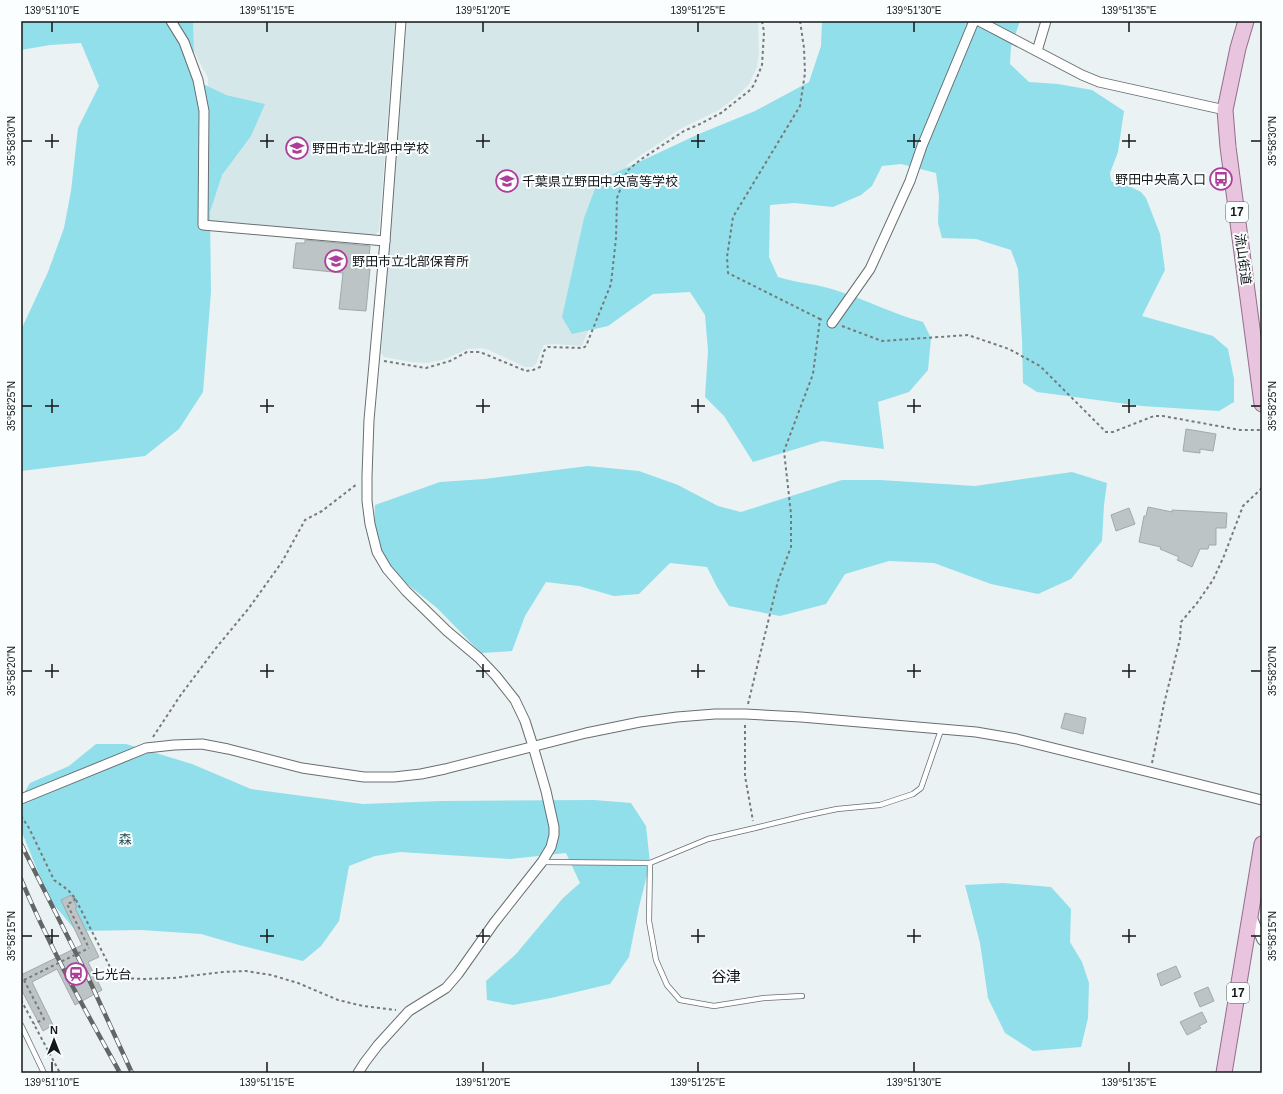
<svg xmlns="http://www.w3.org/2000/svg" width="1283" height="1094" font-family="Helvetica,'Noto Sans JP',sans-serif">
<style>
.built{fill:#d6e7ea}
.green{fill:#91dfea}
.building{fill:#bcc4c5;stroke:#a1a9aa}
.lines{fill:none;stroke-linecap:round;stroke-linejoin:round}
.service-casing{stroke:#686f70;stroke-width:6}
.minor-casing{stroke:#686f70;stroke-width:11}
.primary-casing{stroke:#946d8b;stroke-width:17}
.path{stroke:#757a7b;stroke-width:2;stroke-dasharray:3 3;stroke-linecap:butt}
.service{stroke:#fff;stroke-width:4.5}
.minor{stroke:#fff;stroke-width:9}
.primary{stroke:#e8c4df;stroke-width:15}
.rail-casing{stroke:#626667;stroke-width:4.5}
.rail{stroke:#fafeff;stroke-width:3;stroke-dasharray:9;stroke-linecap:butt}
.path-bridge{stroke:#757a7b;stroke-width:2;stroke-dasharray:3 3;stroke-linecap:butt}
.ticks{fill:none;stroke:#151718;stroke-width:1.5}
.labels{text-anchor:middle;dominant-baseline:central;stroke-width:4;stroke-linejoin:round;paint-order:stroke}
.shield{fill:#fafeff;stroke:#5a5c5d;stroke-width:1}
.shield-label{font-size:12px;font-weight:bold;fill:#151718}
.poi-label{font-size:13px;fill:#151718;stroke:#fafeff;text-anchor:start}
.street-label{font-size:13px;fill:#151718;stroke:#fafeff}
.park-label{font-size:13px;fill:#205057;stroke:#fafeff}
.quarter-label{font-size:15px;fill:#151718;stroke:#fafeff}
.neatline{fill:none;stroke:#151718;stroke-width:1.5}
.ticks-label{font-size:10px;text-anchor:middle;fill:#151718}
</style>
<rect width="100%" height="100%" fill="#eaf2f3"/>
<g class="built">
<polygon points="178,21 395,21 379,231 374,235 213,221 208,218 208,78"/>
<polygon points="407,21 758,21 759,52 757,67 749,84 737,96 719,110 680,129 628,164 612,198 609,281 582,346 554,344 544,345 540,353 536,364 532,367 525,367 489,350 482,348 468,349 442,360 427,363 411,362 384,357 381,353"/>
</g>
<g class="green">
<polygon points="21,21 193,21 194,58 201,83 226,95 265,104 251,136 222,175 210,212 211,292 203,392 179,429 145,456 21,471 21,330 48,272 64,228 71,191 78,128 99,86 81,43 50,45 21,50"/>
<path d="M 822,21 L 1020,21 L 1011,47 L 1010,64 L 1029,82 L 1058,84 L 1092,90 L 1124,111 L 1118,152 L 1110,173 L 1111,181 L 1120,186 L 1129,186 L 1141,192 L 1146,198 L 1160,234 L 1165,270 L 1142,316 L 1213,336 L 1228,349 L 1234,379 L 1234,402 L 1219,411 L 1142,406 L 1037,392 L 1023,383 L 1022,340 L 1018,269 L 1011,250 L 976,239 L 942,238 L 938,223 L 939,196 L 936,173 L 901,164 L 882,166 L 872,186 L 861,195 L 833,207 L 794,203 L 770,205 L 769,257 L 778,277 C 797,283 817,284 835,290 C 865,299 893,314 923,322 L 931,338 L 928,370 L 909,392 L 878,402 L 884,449 L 822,441 L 753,462 L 724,416 L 705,397 L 708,351 L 705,315 L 690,292 L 653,294 L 608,326 L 572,334 L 562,317 L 584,218 L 598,181 L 699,134 L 755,111 L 809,82 L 821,46 Z"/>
<polygon points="588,466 639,471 678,485 718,506 741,512 842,480 880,480 975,486 1072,472 1107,483 1104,505 1102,541 1071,579 1038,594 991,584 934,563 889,561 845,574 826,604 780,616 729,606 717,587 707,567 670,563 639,594 614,596 579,586 546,582 525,616 512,651 481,653 437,608 382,564 373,548 375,505 440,482 484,479"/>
<polygon points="96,744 126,744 192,764 251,789 363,804 441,801 594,800 631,803 646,826 650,863 639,907 629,957 610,984 551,998 513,1005 487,1000 486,981 516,954 563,898 580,883 566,853 510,859 400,852 375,856 349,866 339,921 321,946 303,961 239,945 201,934 141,930 76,931 49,899 21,830 21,798 30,783 69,766"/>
<polygon points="1003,883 1051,887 1071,909 1070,942 1082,962 1089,983 1088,1018 1081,1047 1033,1051 1005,1033 988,998 980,943 965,885"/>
</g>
<g class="building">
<polygon points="305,240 370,246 368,269 370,269 366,311 339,309 343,273 293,268 296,243 305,243"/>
<polygon points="1186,429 1216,434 1213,451 1200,449 1200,453 1183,451"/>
<polygon points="1148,507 1172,512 1172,510 1227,513 1226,528 1216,528 1216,545 1209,545 1208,549 1200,549 1192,567 1177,560 1179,557 1160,549 1161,547 1139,542 1144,516 1146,516"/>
<polygon points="1129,508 1135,524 1116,531 1111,515"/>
<polygon points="1065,713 1086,718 1083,734 1061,728"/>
<polygon points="71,895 77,907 75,908 99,957 88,962 102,990 75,1005 57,969 32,982 53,1025 43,1031 21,989 21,975 82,945 61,900"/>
<polygon points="1176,966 1181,977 1161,986 1157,974"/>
<polygon points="1208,987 1214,1001 1200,1007 1194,993"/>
<polygon points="1202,1012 1207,1022 1199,1026 1201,1028 1187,1035 1180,1022"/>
</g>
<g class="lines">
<g class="service-casing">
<g id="service">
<polyline points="542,862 650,863 708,839 755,828 804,816 837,809 880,805 913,794 921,788 941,730"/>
<polyline points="650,863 649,921 656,960 667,985 680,1000 714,1006 764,998 802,996"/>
<polyline points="21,1025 44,1073"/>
</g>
</g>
<g class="minor-casing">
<g id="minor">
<polyline points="171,21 184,42 198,80 204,111 203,225 385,241"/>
<polyline points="979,21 1082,75 1099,82 1225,110"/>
<polyline points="1037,51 1046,21"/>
<polyline points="832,323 870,269 910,181 922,146 974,21"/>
<polyline points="21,799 146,748 174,745 202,744 228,749 302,768 364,777 394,777 421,774 445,769 586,733 640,722 677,717 715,714 745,714 801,717 976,732 1017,739 1262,800"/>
<polyline points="1251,915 1262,940"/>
<polyline points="358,1073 365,1062 378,1045 409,1011 446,988 458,974 494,923 542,862 551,847 554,835 554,827 546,791 533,746 525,721 515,700 496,676 479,658 447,631 406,591 387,569 377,552 370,524 367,501 367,476 369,420 385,241 401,21"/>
</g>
</g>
<g class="primary-casing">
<g id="primary">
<polyline points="1246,21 1238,48 1225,110 1228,147 1262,404"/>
<polyline points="1224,1073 1262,844"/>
</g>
</g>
<g class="path">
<polyline points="800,21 804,48 805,73 800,106 733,217 727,257 728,273 820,319"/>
<polyline points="842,326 882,341 968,335 1009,349 1040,366 1106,432 1113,432 1154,416 1163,416 1240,430 1262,430"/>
<polyline points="384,361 426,368 450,361 467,352 480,352 526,371 533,370 540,367 544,351 548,347 583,348 586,346 611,284 616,238 617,198 627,171 640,160 684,131 700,124 721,113 749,91 754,85 762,65 764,32 762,21"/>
<polyline points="748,704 778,581 791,547 791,514 784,451 813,374 820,319 822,320"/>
<polyline points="745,725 745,776 753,821"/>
<polyline points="153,737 180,696 216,648 249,608 282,562 305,520 322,511 357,484"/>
<polyline points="1152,763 1164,704 1180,639 1181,622 1197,603 1213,580 1224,556 1243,506 1262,488"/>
<polyline points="21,816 29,828 54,880 68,890 75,898 114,975 121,978 145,979 173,978 223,972 246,971 271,975 298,983 338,1000 363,1006 396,1010"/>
<polyline points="75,898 74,901 67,904 89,948"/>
<polyline points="24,980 44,1019 34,1024"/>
<polyline points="21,1000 60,1073"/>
</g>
<use href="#service" class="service"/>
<use href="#minor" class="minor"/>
<use href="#primary" class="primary"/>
<g class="rail-casing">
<g id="rail">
<polyline points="21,844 87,975 132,1073"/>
<path d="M 21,879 C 49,946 85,1010 120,1073"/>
</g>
</g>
<use href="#rail" class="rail"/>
<polyline class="path-bridge" points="24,980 89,948"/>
</g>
<path class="ticks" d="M 52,22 L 52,32M 267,22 L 267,32M 483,22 L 483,32M 698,22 L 698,32M 914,22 L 914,32M 1129,22 L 1129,32M 52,134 L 52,148M 267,134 L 267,148M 483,134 L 483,148M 698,134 L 698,148M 914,134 L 914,148M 1129,134 L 1129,148M 22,141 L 32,141M 45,141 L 59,141M 260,141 L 274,141M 476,141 L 490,141M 691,141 L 705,141M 907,141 L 921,141M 1122,141 L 1136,141M 1251,141 L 1261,141M 52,399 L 52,413M 267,399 L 267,413M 483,399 L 483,413M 698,399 L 698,413M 914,399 L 914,413M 1129,399 L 1129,413M 22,406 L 32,406M 45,406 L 59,406M 260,406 L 274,406M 476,406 L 490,406M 691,406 L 705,406M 907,406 L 921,406M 1122,406 L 1136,406M 1251,406 L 1261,406M 52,664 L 52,678M 267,664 L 267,678M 483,664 L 483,678M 698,664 L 698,678M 914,664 L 914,678M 1129,664 L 1129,678M 22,671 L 32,671M 45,671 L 59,671M 260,671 L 274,671M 476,671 L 490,671M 691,671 L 705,671M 907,671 L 921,671M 1122,671 L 1136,671M 1251,671 L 1261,671M 52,929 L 52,943M 267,929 L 267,943M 483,929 L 483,943M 698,929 L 698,943M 914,929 L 914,943M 1129,929 L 1129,943M 22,936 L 32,936M 45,936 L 59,936M 260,936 L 274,936M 476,936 L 490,936M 691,936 L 705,936M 907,936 L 921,936M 1122,936 L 1136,936M 1251,936 L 1261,936M 52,1062 L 52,1072M 267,1062 L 267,1072M 483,1062 L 483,1072M 698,1062 L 698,1072M 914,1062 L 914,1072M 1129,1062 L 1129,1072"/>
<defs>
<g id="school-ring" transform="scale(1.15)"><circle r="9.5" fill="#fafeff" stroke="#af3e99" stroke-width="1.5"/><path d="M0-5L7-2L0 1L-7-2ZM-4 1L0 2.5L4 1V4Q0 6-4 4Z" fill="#af3e99"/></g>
<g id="bus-ring" transform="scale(1.15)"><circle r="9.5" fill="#fafeff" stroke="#af3e99" stroke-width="1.5"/><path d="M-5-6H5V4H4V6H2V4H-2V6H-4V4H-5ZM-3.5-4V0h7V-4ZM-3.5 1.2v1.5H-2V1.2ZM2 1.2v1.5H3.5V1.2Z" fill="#af3e99"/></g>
<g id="station-ring" transform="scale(1.15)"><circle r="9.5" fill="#fafeff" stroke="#af3e99" stroke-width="1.5"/><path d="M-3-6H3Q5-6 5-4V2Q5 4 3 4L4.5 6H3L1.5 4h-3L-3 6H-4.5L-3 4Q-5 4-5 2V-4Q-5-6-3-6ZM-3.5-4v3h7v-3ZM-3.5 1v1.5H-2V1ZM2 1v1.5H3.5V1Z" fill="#af3e99"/></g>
</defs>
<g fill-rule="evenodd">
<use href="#school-ring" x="297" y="148"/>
<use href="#bus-ring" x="1221" y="179"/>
<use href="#school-ring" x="507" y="181"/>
<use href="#school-ring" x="336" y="261"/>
<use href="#station-ring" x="76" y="974"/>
</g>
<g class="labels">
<g class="shield">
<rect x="1226" y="202" width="22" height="20" rx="3"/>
<rect x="1227" y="983" width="22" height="20" rx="3"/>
</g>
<g class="shield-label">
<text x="1237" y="212">17</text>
<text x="1238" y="993">17</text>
</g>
<g class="poi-label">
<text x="312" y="148">野田市立北部中学校</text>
<text x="1206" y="179" text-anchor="end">野田中央高入口</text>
<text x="522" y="181">千葉県立野田中央高等学校</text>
<text x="352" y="261">野田市立北部保育所</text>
<text x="92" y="974">七光台</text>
</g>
<g class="street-label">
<text transform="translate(1243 259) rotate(82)">流山街道</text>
</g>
<g class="park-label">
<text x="125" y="839">森</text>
</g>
<g class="quarter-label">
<text x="726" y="976">谷津</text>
</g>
</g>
<rect width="1283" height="1094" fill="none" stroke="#fafeff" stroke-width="44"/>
<g transform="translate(54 1040)" stroke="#fafeff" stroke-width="3" paint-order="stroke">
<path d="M0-3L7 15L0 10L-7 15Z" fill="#151718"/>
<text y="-6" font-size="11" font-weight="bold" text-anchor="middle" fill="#151718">N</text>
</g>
<rect x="22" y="22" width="1239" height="1050" class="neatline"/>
<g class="ticks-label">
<text x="52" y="14">139°51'10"E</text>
<text x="267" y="14">139°51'15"E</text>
<text x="483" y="14">139°51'20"E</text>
<text x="698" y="14">139°51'25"E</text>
<text x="914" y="14">139°51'30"E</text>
<text x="1129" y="14">139°51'35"E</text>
<text transform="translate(11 141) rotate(-90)" y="4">35°58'30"N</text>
<text transform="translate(1272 141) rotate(-90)" y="4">35°58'30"N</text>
<text transform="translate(11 406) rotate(-90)" y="4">35°58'25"N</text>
<text transform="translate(1272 406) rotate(-90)" y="4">35°58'25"N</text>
<text transform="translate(11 671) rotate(-90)" y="4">35°58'20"N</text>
<text transform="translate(1272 671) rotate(-90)" y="4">35°58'20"N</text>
<text transform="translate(11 936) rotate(-90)" y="4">35°58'15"N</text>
<text transform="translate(1272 936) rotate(-90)" y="4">35°58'15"N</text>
<text x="52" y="1086">139°51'10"E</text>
<text x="267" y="1086">139°51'15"E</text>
<text x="483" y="1086">139°51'20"E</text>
<text x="698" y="1086">139°51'25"E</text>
<text x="914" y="1086">139°51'30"E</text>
<text x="1129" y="1086">139°51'35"E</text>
</g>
</svg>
